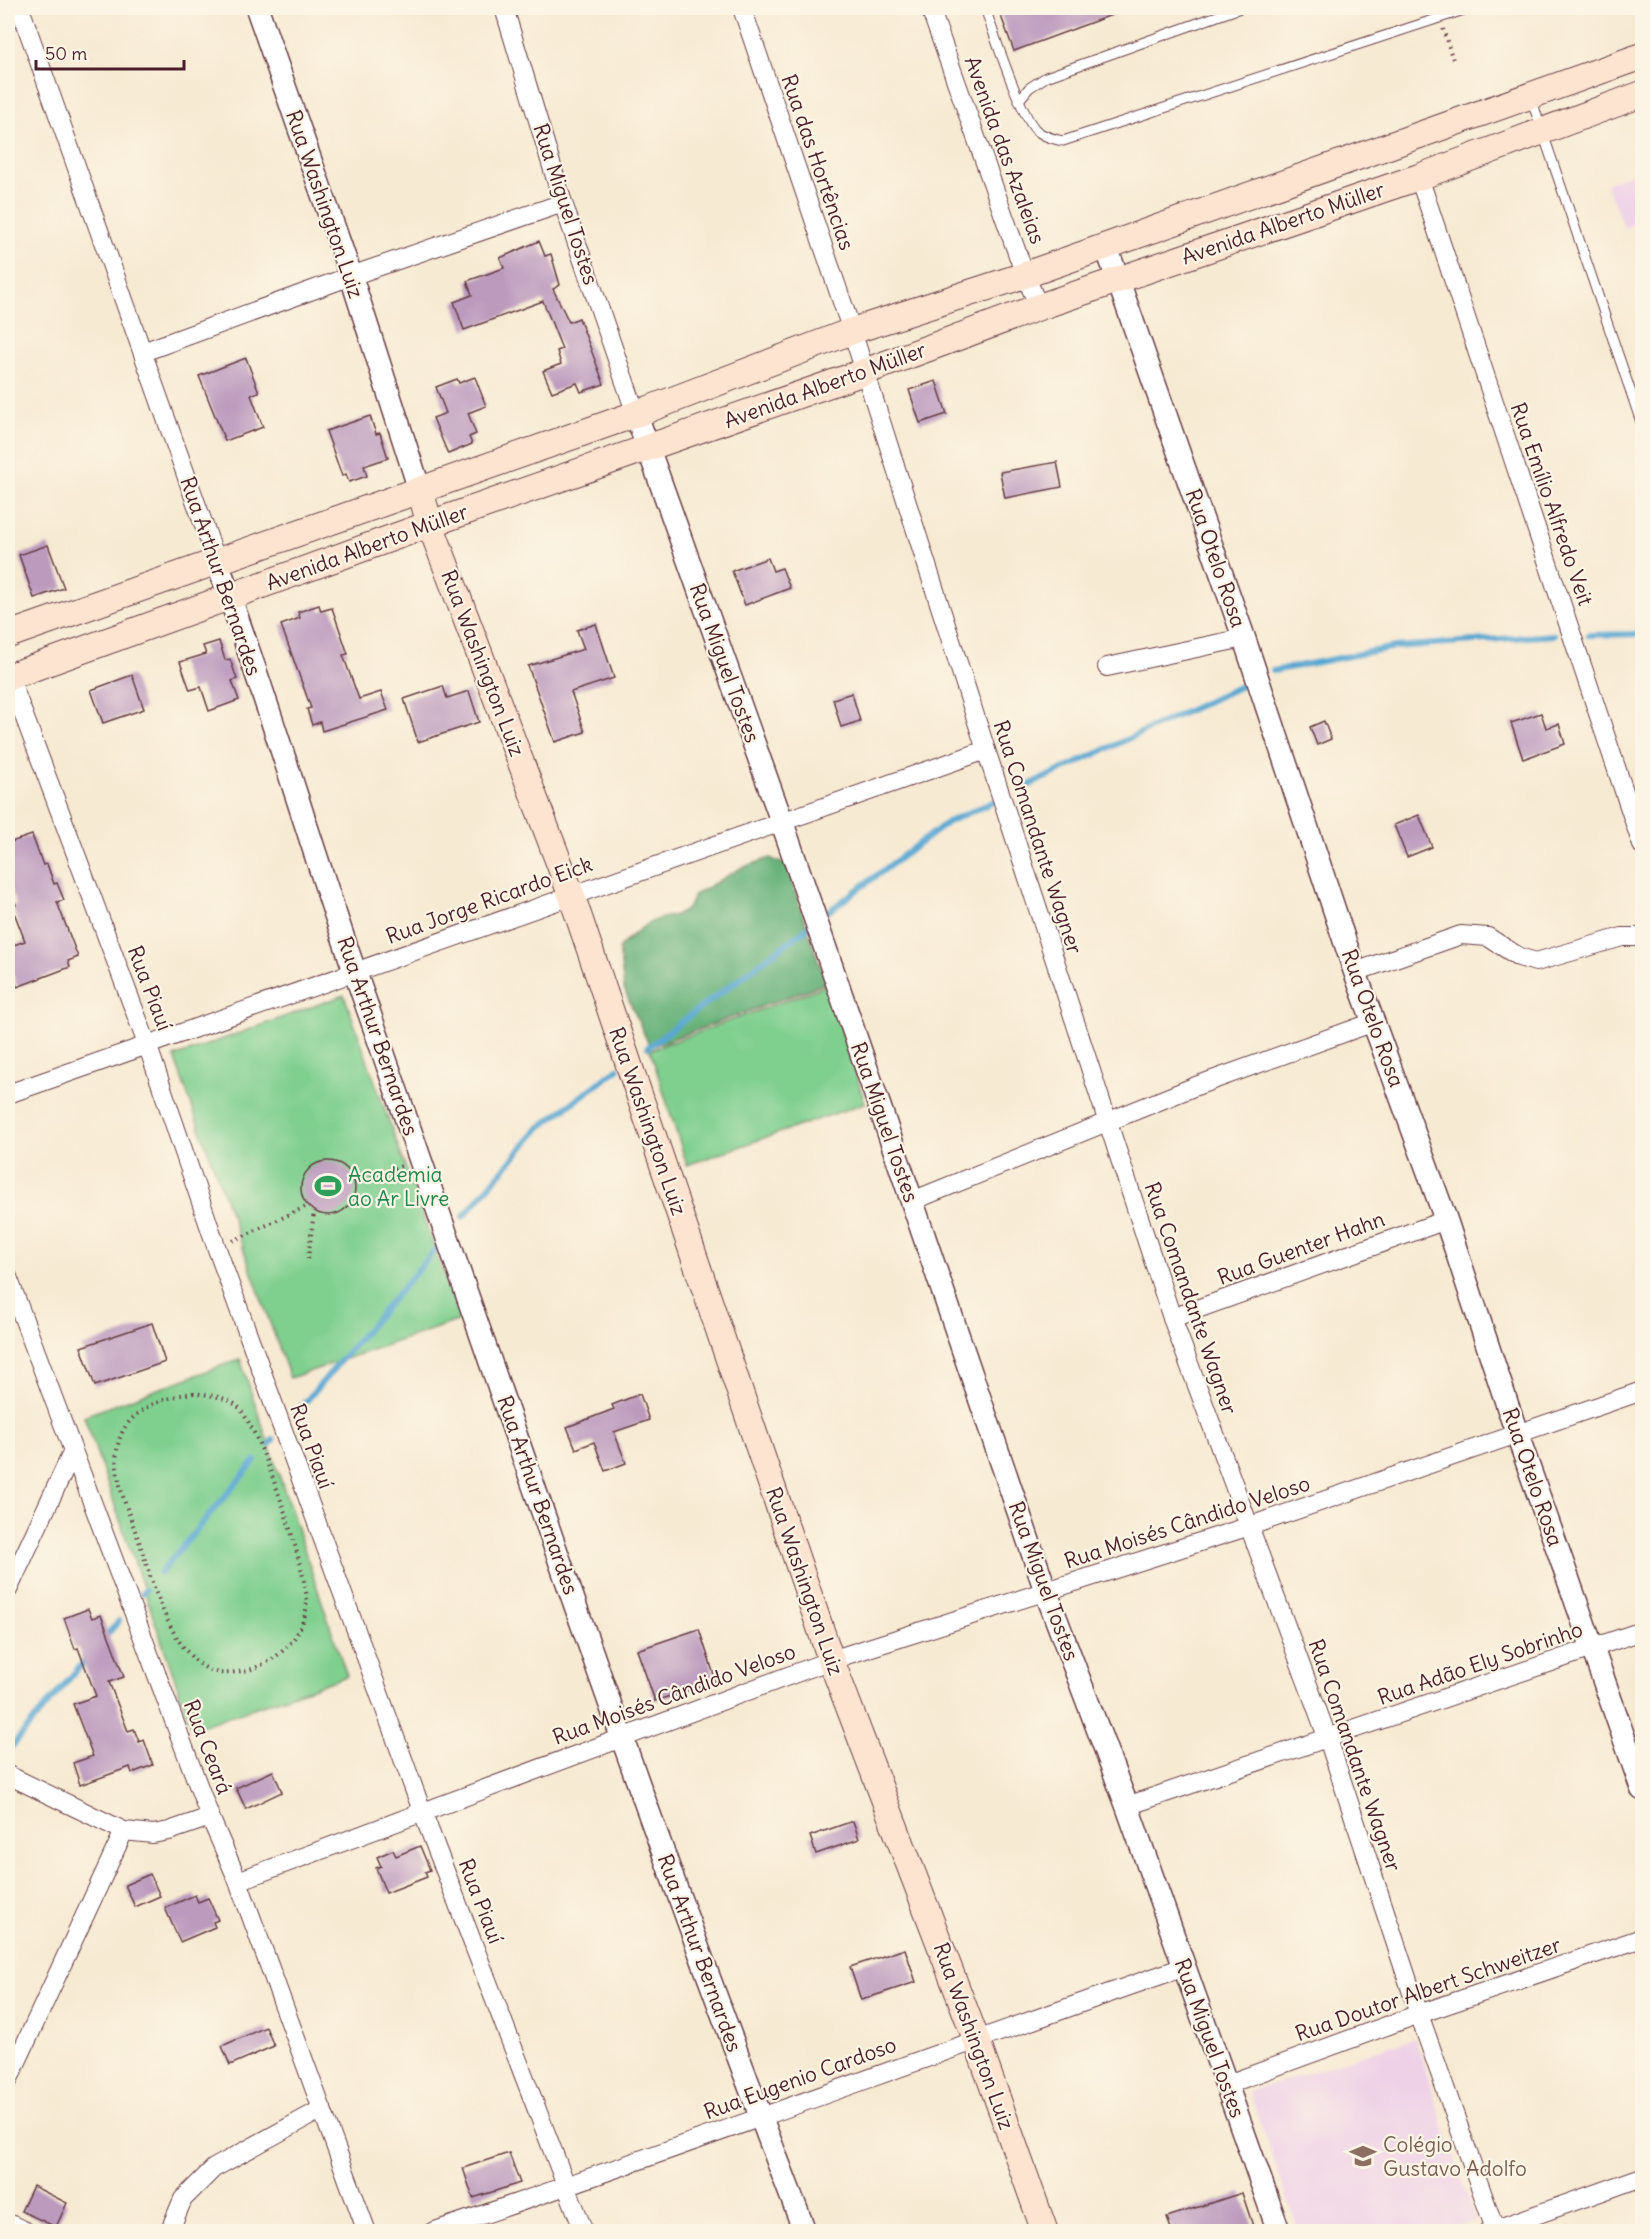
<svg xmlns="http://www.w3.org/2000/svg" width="1650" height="2239" font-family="Delius,sans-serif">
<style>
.built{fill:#eed0e7}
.green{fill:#7fcf8f;stroke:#64775d;stroke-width:1.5}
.forest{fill:#67b27a;stroke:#586852;stroke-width:1.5}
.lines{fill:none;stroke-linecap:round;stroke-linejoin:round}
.stream{stroke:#58a7d2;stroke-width:6}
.building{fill:#bc9abe}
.service-casing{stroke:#643d44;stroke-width:11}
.minor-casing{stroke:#643d44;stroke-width:20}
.tertiary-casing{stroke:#643d44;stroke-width:25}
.secondary-casing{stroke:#643d44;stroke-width:28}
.path{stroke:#643d44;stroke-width:4;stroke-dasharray:1.5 4.5;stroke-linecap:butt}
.service{stroke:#fff;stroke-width:9}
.minor{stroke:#fff;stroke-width:18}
.tertiary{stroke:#fff;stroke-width:22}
.secondary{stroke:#fde4d0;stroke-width:26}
.labels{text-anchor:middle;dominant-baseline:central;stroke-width:4.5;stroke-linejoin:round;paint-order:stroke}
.street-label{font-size:21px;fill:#4a1f2b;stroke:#fcf5e5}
.leisure-label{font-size:21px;fill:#27864d;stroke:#fcf5e5;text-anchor:start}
.education-label{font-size:21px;fill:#785e54;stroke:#fcf5e5;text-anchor:start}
</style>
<rect width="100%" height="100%" fill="#fcf5e5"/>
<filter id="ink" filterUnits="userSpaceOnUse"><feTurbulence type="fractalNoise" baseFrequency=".0167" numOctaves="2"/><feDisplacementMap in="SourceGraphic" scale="12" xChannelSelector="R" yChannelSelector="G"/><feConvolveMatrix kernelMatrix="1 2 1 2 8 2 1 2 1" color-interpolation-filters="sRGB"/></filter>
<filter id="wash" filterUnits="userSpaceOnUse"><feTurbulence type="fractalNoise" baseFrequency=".008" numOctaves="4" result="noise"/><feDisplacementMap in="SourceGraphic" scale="24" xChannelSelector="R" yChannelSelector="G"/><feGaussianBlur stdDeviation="1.35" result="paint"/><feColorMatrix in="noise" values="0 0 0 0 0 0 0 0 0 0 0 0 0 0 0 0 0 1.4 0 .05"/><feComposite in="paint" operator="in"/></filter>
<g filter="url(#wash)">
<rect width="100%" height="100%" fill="#f7ead3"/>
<g class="built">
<polygon points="1642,169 1642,221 1624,228 1606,184"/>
<polygon points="1415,2038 1475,2220 1444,2231 1299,2231 1249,2092"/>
</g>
<g class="green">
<polygon points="828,985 865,1103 687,1165 650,1050"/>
<polygon points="344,995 460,1320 290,1378 174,1057"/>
<polygon points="240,1359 347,1676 192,1729 84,1416"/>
</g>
<path class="forest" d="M 770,858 L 786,865 L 826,983 L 650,1047 L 624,989 L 619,948 C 628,939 638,930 649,923 C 669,911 686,923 694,895 L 741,868 Z"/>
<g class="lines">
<g class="stream">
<polyline points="1588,635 1642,634"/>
<polyline points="1273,671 1395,647 1554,635"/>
<polyline points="1025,787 1243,685"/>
<polyline points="829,911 948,822 995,801"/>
<polyline points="648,1047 810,926"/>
<polyline points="463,1217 540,1127 618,1069"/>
<polyline points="296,1413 440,1244"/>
<polyline points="270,1444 273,1440"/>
<polyline points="160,1573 255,1461"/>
<polyline points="142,1593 145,1590"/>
<polyline points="103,1639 119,1621"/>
<polyline points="8,1751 87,1658"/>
</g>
</g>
<g id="blocks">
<g class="building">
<polygon points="998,8 1128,8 1128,9 1014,51"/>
<polygon points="539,241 545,256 551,254 560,285 553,289 569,322 579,318 604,384 581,392 577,383 552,392 543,371 561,364 557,351 562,349 543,301 464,330 454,302 472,295 467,281 504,268 500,258"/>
<polygon points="246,358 259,392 251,395 263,427 225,441 199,376"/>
<polygon points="475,377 486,406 468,413 476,434 469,437 472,444 448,454 433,418 446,413 436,387 457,379 459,383"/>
<polygon points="936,381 947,414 920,423 909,390"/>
<polygon points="370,416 376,434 380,433 388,458 364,466 367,476 349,482 346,474 342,476 326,431"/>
<polygon points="1057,462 1062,487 1005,498 1000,472"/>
<polygon points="48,545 64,588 34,598 19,555"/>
<polygon points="768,558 773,571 782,568 790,588 745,605 732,571"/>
<polygon points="319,605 321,611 332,608 348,654 343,655 359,699 381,692 388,710 322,731 320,722 312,725 307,709 311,708 281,625 300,618 298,612"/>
<polygon points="596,624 614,678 571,692 585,732 555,742 528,666 584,649 577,630"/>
<polygon points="219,641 225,660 230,659 237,679 232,681 239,700 209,711 201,687 190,690 180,662 206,654 203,646"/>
<polygon points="132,675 144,709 103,723 91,690"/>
<polygon points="443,686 447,698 469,691 479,722 418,742 404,699"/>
<polygon points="852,693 860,721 841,727 833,699"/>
<polygon points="1541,713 1546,728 1559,724 1565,744 1523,759 1511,723"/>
<polygon points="1324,721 1331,739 1317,745 1310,727"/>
<polygon points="1419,815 1432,847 1407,857 1394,825"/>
<polygon points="32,835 43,865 47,864 54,884 57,883 64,900 57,902 78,957 68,961 70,967 17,987 8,961 8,947 25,941 12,907 16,905 8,883 8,843"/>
<circle cx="328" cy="1188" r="27"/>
<polygon points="152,1323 165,1362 95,1386 81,1347"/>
<polygon points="640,1394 649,1420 614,1432 626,1463 605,1471 594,1442 576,1449 567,1427 614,1409 612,1405"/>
<polygon points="88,1609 92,1618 101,1615 124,1677 109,1682 128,1731 134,1729 139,1742 144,1740 153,1765 132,1773 130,1767 80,1785 73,1763 93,1756 73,1704 96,1696 78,1648 75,1649 64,1618"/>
<polygon points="699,1629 716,1681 655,1701 637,1650"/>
<polygon points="273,1771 282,1792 246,1809 236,1788"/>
<polygon points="853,1821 859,1839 816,1854 810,1836"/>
<polygon points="420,1846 430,1870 425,1872 427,1877 386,1893 376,1868 381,1866 377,1857 393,1850 396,1856"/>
<polygon points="150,1874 160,1896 135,1907 125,1885"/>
<polygon points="195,1895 198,1902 208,1898 218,1920 213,1922 215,1927 180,1942 165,1908"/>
<polygon points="905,1949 916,1982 861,2000 850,1967"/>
<polygon points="266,2027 274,2046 230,2065 222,2046"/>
<polygon points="509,2153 520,2183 473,2198 463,2168"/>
<polygon points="33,2186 67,2203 56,2227 21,2211"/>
<polygon points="1242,2193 1255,2232 1172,2232 1167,2217"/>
</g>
</g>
</g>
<g filter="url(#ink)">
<use href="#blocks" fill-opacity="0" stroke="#643d44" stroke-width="1.5"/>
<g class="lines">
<g class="service-casing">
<g id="service">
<path d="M 985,8 C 993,31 1021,118 1037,131 C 1045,137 1054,139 1063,141 L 1470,8"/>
<polyline points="1531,98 1642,425"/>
<polyline points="1020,99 1029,88 1046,77 1240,8"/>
</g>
</g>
<g class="minor-casing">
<g id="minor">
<polyline points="20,8 217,562"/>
<polyline points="504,8 563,203 636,414"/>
<polyline points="742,8 852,331 986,750 1172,1318 1328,1739 1419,2014 1496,2232"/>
<polyline points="930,8 1025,275 1039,307"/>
<polyline points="1419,177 1642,845"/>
<polyline points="143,352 351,276 563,203"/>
<polyline points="1107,667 1244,638"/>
<polyline points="8,673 147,1044 217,1249 422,1811 584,2232"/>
<polyline points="1355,972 1461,935 1488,937 1519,957 1536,962 1622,937 1642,937"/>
<path d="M 8,1094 C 333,977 660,865 986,750"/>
<polyline points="912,1201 1196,1086 1374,1022"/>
<polyline points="8,1277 210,1817 238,1881 367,2232"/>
<polyline points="1172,1318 1446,1220"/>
<polyline points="8,1590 72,1453"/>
<polyline points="8,1775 124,1831 153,1834 169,1831 210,1817"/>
<polyline points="1127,1806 1642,1631"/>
<polyline points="238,1881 831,1660 1250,1526 1642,1391"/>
<polyline points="8,2081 124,1831"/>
<polyline points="1228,2084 1419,2014 1642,1938"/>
<polyline points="8,2223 27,2232"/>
<polyline points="169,2232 183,2199 214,2168 322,2109"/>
<path d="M 432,2232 C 684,2147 933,2054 1184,1967"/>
<polyline points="1488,2232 1642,2177"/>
</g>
</g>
<g class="tertiary-casing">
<g id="tertiary">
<polyline points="257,8 351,276 420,491"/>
<polyline points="1106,246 1244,638 1355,972 1446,1220 1517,1434 1642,1789"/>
<polyline points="636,414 782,822 1046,1592 1127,1806 1279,2232"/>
<path d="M 217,562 C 268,698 308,838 356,975 C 503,1395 644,1817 805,2232"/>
</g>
</g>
<g class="secondary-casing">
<g id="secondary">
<polyline points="420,491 430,524 571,894 831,1660 976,2039 1045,2232"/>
<polyline points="8,635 636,414 852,331 1025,275 1642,56"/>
<polyline points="8,677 430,524 864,372 1039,307 1419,177 1642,94"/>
</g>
</g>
<g class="path">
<polyline points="1443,29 1454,63"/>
<polyline points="354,1182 401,1166"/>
<polyline points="233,1241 307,1206"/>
<polyline points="308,1259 314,1212"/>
<path d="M 193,1393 C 206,1395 225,1396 236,1405 C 259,1422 308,1574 307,1603 C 306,1616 300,1631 292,1641 C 280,1656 261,1668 243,1671 C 236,1672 227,1674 220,1673 C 174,1665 152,1582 140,1544 C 129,1512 107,1468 121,1435 C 133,1407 166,1397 193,1393 Z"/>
</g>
<use href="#service" class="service"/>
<use href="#minor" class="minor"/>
<use href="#tertiary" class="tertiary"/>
<use href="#secondary" class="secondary"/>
</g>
</g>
<defs>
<g id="stadium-bare" transform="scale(2.07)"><path d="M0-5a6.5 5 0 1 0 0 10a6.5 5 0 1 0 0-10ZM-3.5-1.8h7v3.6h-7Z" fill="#2e9e5b" stroke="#fcf5e5" stroke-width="2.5" paint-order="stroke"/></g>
<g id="school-bare" transform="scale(2.07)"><path d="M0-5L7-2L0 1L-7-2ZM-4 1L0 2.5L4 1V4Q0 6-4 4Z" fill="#8d6e63" stroke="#fcf5e5" stroke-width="2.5" paint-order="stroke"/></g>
</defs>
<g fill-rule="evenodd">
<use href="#stadium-bare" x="328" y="1186"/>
<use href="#school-bare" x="1363" y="2156"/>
</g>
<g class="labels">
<g class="street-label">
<text transform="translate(1005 150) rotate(70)">Avenida das Azaleias</text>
<text transform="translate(818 162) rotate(71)">Rua das Hortências</text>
<text transform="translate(325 204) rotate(71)">Rua Washington Luiz</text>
<text transform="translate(566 204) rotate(72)">Rua Miguel Tostes</text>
<text transform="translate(1283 223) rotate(-19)">Avenida Alberto Müller</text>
<text transform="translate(825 385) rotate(-20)">Avenida Alberto Müller</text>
<text transform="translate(1552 504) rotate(71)">Rua Emílio Alfredo Veit</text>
<text transform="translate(367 547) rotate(-20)">Avenida Alberto Müller</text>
<text transform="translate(1216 558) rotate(71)">Rua Otelo Rosa</text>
<text transform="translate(221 576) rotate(71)">Rua Arthur Bernardes</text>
<text transform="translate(483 663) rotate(69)">Rua Washington Luiz</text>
<text transform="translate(725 663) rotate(70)">Rua Miguel Tostes</text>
<text transform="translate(1038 837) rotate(72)">Rua Comandante Wagner</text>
<text transform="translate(489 900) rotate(-20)">Rua Jorge Ricardo Eick</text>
<text transform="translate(150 988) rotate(69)">Rua Piauí</text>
<text transform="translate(1373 1018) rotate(70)">Rua Otelo Rosa</text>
<text transform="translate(378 1036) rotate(71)">Rua Arthur Bernardes</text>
<text transform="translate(648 1121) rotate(71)">Rua Washington Luiz</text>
<text transform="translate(885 1122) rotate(71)">Rua Miguel Tostes</text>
<text transform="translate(1301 1248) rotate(-20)">Rua Guenter Hahn</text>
<text transform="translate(1191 1298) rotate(71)">Rua Comandante Wagner</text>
<text transform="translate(312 1446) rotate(70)">Rua Piauí</text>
<text transform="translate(1533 1477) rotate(71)">Rua Otelo Rosa</text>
<text transform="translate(538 1495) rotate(71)">Rua Arthur Bernardes</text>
<text transform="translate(1187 1522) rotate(-18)">Rua Moisés Cândido Veloso</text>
<text transform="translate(805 1581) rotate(71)">Rua Washington Luiz</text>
<text transform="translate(1044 1581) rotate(70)">Rua Miguel Tostes</text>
<text transform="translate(1480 1663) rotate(-19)">Rua Adão Ely Sobrinho</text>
<text transform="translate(674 1694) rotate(-20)">Rua Moisés Cândido Veloso</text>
<text transform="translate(208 1747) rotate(69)">Rua Ceará</text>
<text transform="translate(1355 1755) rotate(71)">Rua Comandante Wagner</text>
<text transform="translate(481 1901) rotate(69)">Rua Piauí</text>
<text transform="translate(700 1953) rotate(70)">Rua Arthur Bernardes</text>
<text transform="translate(1428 1989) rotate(-19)">Rua Doutor Albert Schweitzer</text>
<text transform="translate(974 2036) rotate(70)">Rua Washington Luiz</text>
<text transform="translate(1210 2038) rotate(70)">Rua Miguel Tostes</text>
<text transform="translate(800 2078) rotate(-20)">Rua Eugenio Cardoso</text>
</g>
<g class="leisure-label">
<text x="348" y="1174">Academia<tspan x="348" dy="24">ao Ar Livre</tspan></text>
</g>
<g class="education-label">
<text x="1383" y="2144">Colégio<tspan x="1383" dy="24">Gustavo Adolfo</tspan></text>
</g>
</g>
<rect width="1650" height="2239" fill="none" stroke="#fcf5e5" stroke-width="30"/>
<path d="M36 60v9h148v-9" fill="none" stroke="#4a1f2b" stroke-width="3"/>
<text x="45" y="60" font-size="18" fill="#4a1f2b" stroke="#fcf5e5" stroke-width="4.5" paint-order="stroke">50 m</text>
</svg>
